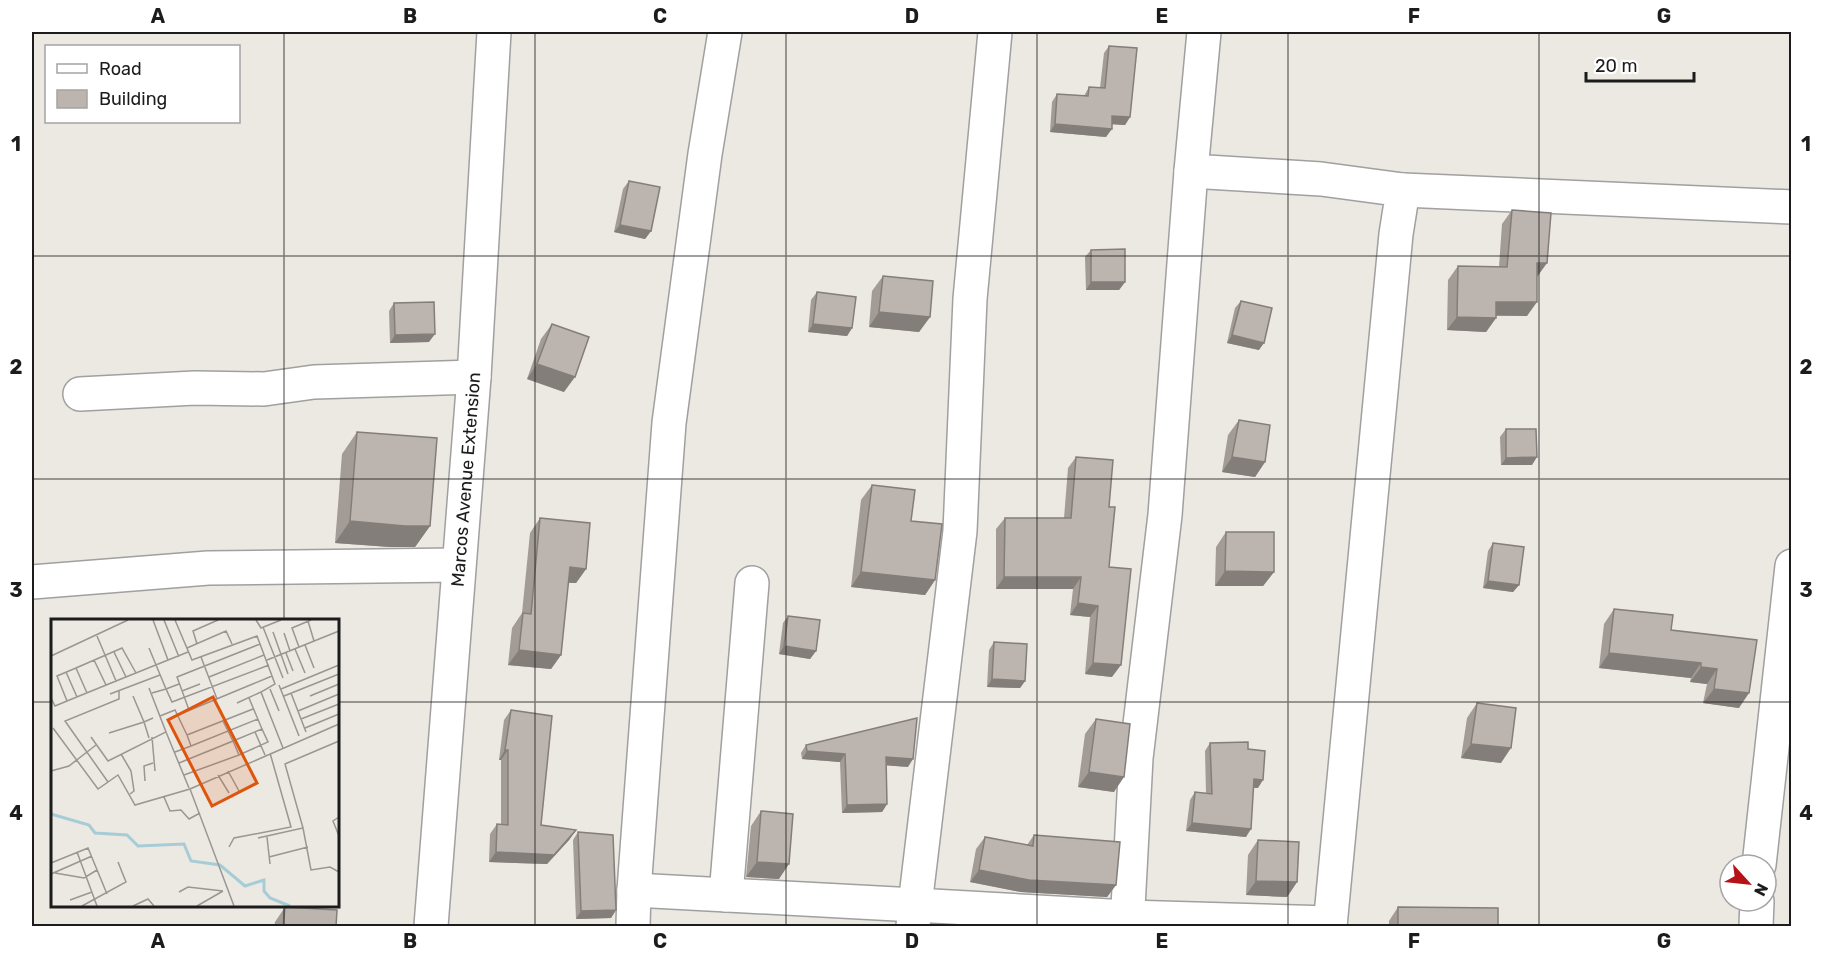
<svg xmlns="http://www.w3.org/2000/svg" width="1823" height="958" font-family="Rubik,sans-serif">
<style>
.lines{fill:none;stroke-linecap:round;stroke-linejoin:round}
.minor-casing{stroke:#a0a0a0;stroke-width:36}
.minor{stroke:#fff;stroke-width:33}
.wall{fill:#a29b96}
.shaded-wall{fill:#847e7a}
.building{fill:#bcb4af;stroke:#847e7a;stroke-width:1.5}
.grid{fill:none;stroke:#1c1c1c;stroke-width:1.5;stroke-opacity:0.55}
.labels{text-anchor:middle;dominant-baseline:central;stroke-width:6;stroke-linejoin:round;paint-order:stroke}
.street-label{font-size:18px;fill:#1c1c1c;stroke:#fff}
.inset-river{fill:none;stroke:#a6cdd6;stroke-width:3}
.inset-road{fill:none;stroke:#999693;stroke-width:1.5}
.view{fill:#de560d;fill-opacity:0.15;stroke:#de560d;stroke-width:3}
.inset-edge{fill:none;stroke:#1c1c1c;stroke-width:3}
.neatline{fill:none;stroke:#1c1c1c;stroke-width:2}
.grid-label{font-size:20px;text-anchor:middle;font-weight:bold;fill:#1c1c1c}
</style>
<rect width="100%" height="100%" fill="#ece8e2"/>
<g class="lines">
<g class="minor-casing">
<g id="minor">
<polyline points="995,32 970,299 960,531 915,905 1127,917 1330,923"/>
<polyline points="1204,32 1191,171 1321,179 1403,190 1396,234 1330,926"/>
<polyline points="1403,190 1792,207"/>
<polyline points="80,394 195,388 264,389 314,382 474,377"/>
<polyline points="32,582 208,568 458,565"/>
<polyline points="1759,865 1792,566"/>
<polyline points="634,890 669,423 705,154 725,32"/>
<polyline points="726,895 752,583"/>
<path id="s1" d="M 431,926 L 474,377 L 494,32"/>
<polyline points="633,926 634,890 915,905 913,926"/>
<polyline points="1127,926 1136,758 1165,515 1191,171"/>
<polyline points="1756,926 1757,901"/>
</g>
</g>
<use href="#minor" class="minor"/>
</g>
<g class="wall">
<polygon points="1109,46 1130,117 1125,125 1112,124 1106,137 1050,132 1052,102 1057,94 1084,96 1089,87 1100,88 1104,53"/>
<polygon points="629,181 651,231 645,239 614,232 623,189"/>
<polygon points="1512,210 1537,277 1527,316 1496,316 1496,318 1486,332 1447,330 1448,280 1458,266 1499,267 1502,224"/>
<polygon points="1091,250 1125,282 1119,290 1086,290 1085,257"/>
<polygon points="883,276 930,317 919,332 869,327 872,291"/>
<polygon points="817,292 852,328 847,336 808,332 811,300"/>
<polygon points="1241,301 1259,350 1227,343 1235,308"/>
<polygon points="394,303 429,342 390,343 389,311"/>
<polygon points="552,324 564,392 527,379 541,339"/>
<polygon points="1239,420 1265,462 1255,477 1222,472 1228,435"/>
<polygon points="1506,429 1532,465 1501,465 1500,437"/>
<polygon points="357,432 430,526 415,547 390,547 335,543 342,454"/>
<polygon points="1076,457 1109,507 1109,567 1112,677 1085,674 1090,617 1070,615 1073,589 996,589 996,529 1005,518 1064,518 1068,468"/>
<polygon points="872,485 911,521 935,580 925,595 851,587 861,500"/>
<polygon points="540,518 586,569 576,583 568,583 561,655 551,669 508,665 512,628 522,613 530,533"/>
<polygon points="1226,532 1274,572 1263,586 1215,586 1216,547"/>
<polygon points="1493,543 1519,585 1513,592 1483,588 1488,551"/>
<polygon points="1614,609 1671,630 1757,640 1739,708 1703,703 1707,684 1690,682 1691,678 1599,668 1604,624"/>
<polygon points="788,616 816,651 810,659 779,654 783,623"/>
<polygon points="994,642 1025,681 1020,688 987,687 989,650"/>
<polygon points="1477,703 1501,763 1461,758 1467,718"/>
<polygon points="511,710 541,825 576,830 569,840 547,864 489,862 490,834 497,824 501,824 501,760 499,760 504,720"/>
<polygon points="1096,719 1114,792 1078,787 1085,734"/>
<polygon points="1210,743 1248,749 1258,788 1253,788 1246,837 1186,831 1190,800 1195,792 1206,793 1205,751"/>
<polygon points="806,745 908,767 886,765 887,804 882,812 842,813 840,762 802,759 801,753"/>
<polygon points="761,811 779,879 746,877 751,826"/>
<polygon points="578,832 616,910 611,918 576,919 573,840"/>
<polygon points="1034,835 1116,885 1107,897 1021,892 970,882 976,849 985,837 1027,845"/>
<polygon points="1258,840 1297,882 1287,897 1246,895 1248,855"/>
<polygon points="285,907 336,927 274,927 275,922"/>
<polygon points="1398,907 1498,927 1389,927 1389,921"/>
</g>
<g class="shaded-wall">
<polygon points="1112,116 1130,117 1125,125 1107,124"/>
<polygon points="1055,124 1112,129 1106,137 1050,132"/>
<polygon points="620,225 651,231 645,239 614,232"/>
<polygon points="1537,263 1547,263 1537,277"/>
<polygon points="1091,282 1125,282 1119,290 1086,290"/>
<polygon points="1496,302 1537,302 1527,316 1487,315"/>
<polygon points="879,312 930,317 919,332 869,327"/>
<polygon points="1457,317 1496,318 1486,332 1447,330"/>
<polygon points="813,324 852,328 847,336 808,332"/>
<polygon points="435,334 429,342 390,343 395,335"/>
<polygon points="1232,335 1264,343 1259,350 1227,343"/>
<polygon points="537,364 575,377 564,392 527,379"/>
<polygon points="1232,457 1265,462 1255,477 1222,472"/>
<polygon points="1537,457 1532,465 1501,465 1506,458"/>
<polygon points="350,521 430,526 415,547 390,547 335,543"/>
<polygon points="570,567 586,569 576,583 559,582"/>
<polygon points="1225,571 1274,572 1263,586 1215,586"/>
<polygon points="861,572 935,580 925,595 851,587"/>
<polygon points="1004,577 1081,577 1073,589 996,589"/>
<polygon points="1488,581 1519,585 1513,592 1483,588"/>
<polygon points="1078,603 1098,606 1090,617 1070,615"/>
<polygon points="784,646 816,651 810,659 779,654"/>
<polygon points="519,650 561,655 551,669 508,665"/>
<polygon points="1609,653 1701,663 1691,678 1599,668"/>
<polygon points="1093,663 1121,665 1112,677 1085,674"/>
<polygon points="1701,667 1717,669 1707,684 1690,682"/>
<polygon points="992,679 1025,681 1020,688 987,687"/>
<polygon points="1714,689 1749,693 1739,708 1703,703"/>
<polygon points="1471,744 1511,748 1501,763 1461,758"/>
<polygon points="505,750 508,750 501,760 499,760"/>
<polygon points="807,751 845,754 840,762 802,759"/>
<polygon points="886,757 913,759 908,767 881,765"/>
<polygon points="1089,772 1124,777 1114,792 1078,787"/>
<polygon points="1254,779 1263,780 1258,788 1248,787"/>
<polygon points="887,804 882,812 842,813 847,805"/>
<polygon points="1192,823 1251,829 1246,837 1186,831"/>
<polygon points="576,830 569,840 547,864 489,862 496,852"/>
<polygon points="757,862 789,864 779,879 746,877"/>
<polygon points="979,870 1116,885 1107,897 1021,892 970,882"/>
<polygon points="1256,881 1297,882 1287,897 1246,895"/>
<polygon points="616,910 611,918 576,919 581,911"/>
</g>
<g class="building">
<polygon points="1109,46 1137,48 1130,117 1112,116 1112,129 1055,124 1057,94 1088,96 1089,87 1105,88"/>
<polygon points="629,181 660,187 651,231 620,225"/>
<polygon points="1512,210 1551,213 1547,263 1537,263 1537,302 1496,302 1496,318 1457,317 1458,266 1507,267"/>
<polygon points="1125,249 1125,282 1091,282 1091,250"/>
<polygon points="883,276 933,281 930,317 879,312"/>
<polygon points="817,292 856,297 852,328 813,324"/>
<polygon points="1241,301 1272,308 1264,343 1232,335"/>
<polygon points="434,302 435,334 395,335 394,303"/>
<polygon points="552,324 589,337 575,377 537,364"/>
<polygon points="1239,420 1270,425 1265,462 1232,457"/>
<polygon points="1506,429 1536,429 1537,457 1506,458"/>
<polygon points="357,432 437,438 430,526 405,526 350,521"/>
<polygon points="1076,457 1113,460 1109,507 1115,507 1109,567 1131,569 1121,665 1093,663 1098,606 1078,603 1081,577 1004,577 1005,518 1071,518"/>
<polygon points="872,485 915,490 911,521 942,524 935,580 861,572"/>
<polygon points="540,518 590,523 586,569 570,567 561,655 519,650 523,613 531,614"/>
<polygon points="1226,532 1274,532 1274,572 1225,571"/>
<polygon points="1493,543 1524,547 1519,585 1488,581"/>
<polygon points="1614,609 1673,615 1671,630 1757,640 1749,693 1714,689 1717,669 1701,667 1701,663 1609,653"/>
<polygon points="788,616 820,620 816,651 784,646"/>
<polygon points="994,642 1027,644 1025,681 992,679"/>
<polygon points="1477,703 1516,708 1511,748 1471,744"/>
<polygon points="511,710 552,716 541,825 576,830 554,855 496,852 497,824 508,825 508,750 505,750"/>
<polygon points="917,718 913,759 886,757 887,804 847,805 845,754 807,751 806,745"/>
<polygon points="1096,719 1130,724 1124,777 1089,772"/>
<polygon points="1248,742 1248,749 1265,751 1263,780 1254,779 1251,829 1192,823 1195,792 1212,794 1210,743"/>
<polygon points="761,811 793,814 789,864 757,862"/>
<polygon points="578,832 613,835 616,910 581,911"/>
<polygon points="1034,835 1120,842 1116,885 1029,880 979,870 985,837 1033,846"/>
<polygon points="1258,840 1299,842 1297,882 1256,881"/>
<polygon points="285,907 337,910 336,927 283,927"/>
<polygon points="1398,907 1498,908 1498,927 1398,927"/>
<polygon points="160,925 160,927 142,927"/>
</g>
<path class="grid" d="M 284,32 L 284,620M 535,32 L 535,926M 786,32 L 786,926M 1037,32 L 1037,926M 1288,32 L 1288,926M 1539,32 L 1539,926M 32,256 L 1792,256M 32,479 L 1792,479M 32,702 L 52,702M 338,702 L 1792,702M 284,906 L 284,926"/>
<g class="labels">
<g class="street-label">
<text stroke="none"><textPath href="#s1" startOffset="448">Marcos Avenue Extension</textPath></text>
</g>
</g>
<g transform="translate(51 619)">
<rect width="288" height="288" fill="#ece8e2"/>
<path class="inset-river" d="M 0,195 L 38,206 L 44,214 L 76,216 L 87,227 L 133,225 L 140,242 L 169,246 L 194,267 L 213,261 L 213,272 L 219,279 L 239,287"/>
<path class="inset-road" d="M 102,1 L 117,41M 113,1 L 128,38M 124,1 L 141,41 L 206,17 L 224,65 L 210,73 L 232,129M 205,1 L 210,9 L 230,1M 257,2 L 263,22M 212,8 L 232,59M 222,13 L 237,55M 233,14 L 239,32M 146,25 L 142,12 L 167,1M 254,26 L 263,49M 248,28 L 241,9 L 260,1M 98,29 L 115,70 L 128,65M 136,29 L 175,12 L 181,25M 244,30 L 254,54M 63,33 L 75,58M 235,34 L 242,52M 0,37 L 77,1M 150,38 L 166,80M 43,41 L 55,66M 216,41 L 288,12M 25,49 L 6,57 L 16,82 L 65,62 L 46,17M 15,53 L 26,78M 158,58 L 213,36M 65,62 L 137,33M 228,66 L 248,117M 219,70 L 228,92M 230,70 L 288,46M 131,72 L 149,65M 36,74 L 25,49 L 71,29 L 85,54M 101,74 L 115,70 L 121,83 L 218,46M 240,74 L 255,113M 59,75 L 109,56M 82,77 L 93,103 L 102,99M 233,77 L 288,55M 259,77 L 288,65M 0,79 L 4,87 L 16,82M 198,79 L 211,110 L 182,122 L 188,136 L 217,123 L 211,110M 186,84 L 210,73M 138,91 L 126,58 L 209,25M 247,92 L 288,75M 127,96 L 221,57M 109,97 L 124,91 L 136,116M 250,100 L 288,85M 2,109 L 47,170 L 67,156 L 84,186 L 139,170M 254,109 L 288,95M 115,113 L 138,169M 204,113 L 214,136M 58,114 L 93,103 L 98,119M 40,118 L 57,142 L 115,113 L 98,69M 101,118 L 104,152M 140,127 L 207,100M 124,133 L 140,127 L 136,116 L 202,90M 70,135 L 80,152 L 83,172 L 79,175M 128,144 L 182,122 L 172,102M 0,152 L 18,147 L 45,126M 177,152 L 188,172M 133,156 L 188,136M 167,156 L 178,174M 94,162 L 93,147 L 102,144M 57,163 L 14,102 L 68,80 L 68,72M 113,178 L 119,192 L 130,191 L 138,200 L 149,194M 288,198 L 282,202 L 288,217M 252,209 L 260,251 L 279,248 L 288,253M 216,218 L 219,245M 207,219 L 252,209 L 234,145 L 288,122M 178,228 L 183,219 L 240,208 L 219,134M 26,233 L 46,287M 218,238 L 257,228M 0,244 L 37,229 L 56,275M 4,254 L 33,259 L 46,251M 0,255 L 41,237M 128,273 L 137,268 L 172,272M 19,281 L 41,273M 31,287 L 75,263 L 67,243M 82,287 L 97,280 L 103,287M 146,287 L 172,272M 183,287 L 139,170 L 288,105"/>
<path class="view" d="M 162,78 L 206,164 L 161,187 L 117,101 Z"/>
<rect width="288" height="288" class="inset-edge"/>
</g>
<rect width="1823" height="958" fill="none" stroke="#ffffff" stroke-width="66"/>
<rect x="45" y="45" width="195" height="78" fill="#ffffff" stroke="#a4a4a4" stroke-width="1.5"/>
<rect x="57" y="64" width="30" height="9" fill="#ffffff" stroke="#a4a4a4" stroke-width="1.5"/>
<text x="99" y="75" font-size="18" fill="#1c1c1c">Road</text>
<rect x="57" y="90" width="30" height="18" fill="#bcb4af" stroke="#a4a4a4" stroke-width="1.5"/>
<text x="99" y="105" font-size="18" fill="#1c1c1c">Building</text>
<g transform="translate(1748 883) rotate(117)"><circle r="28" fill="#ffffff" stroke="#a4a4a4" stroke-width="1.5"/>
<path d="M0-4.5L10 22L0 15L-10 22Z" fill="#b51219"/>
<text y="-9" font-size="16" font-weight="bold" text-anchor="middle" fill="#1c1c1c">N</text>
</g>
<path d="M1586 72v9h108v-9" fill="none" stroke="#1c1c1c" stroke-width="3"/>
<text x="1595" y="72" font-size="18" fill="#1c1c1c" stroke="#ffffff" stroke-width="4.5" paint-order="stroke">20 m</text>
<rect x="33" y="33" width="1757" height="892" class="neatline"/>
<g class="grid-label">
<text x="158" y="23">A</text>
<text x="410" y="23">B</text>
<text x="660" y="23">C</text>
<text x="912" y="23">D</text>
<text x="1162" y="23">E</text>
<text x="1414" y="23">F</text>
<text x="1664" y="23">G</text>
<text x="16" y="151">1</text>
<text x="1806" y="151">1</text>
<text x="16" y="374">2</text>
<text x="1806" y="374">2</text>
<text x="16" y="597">3</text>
<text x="1806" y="597">3</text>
<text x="16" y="820">4</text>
<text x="1806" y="820">4</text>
<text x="158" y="948">A</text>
<text x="410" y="948">B</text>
<text x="660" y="948">C</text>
<text x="912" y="948">D</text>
<text x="1162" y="948">E</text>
<text x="1414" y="948">F</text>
<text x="1664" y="948">G</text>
</g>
</svg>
